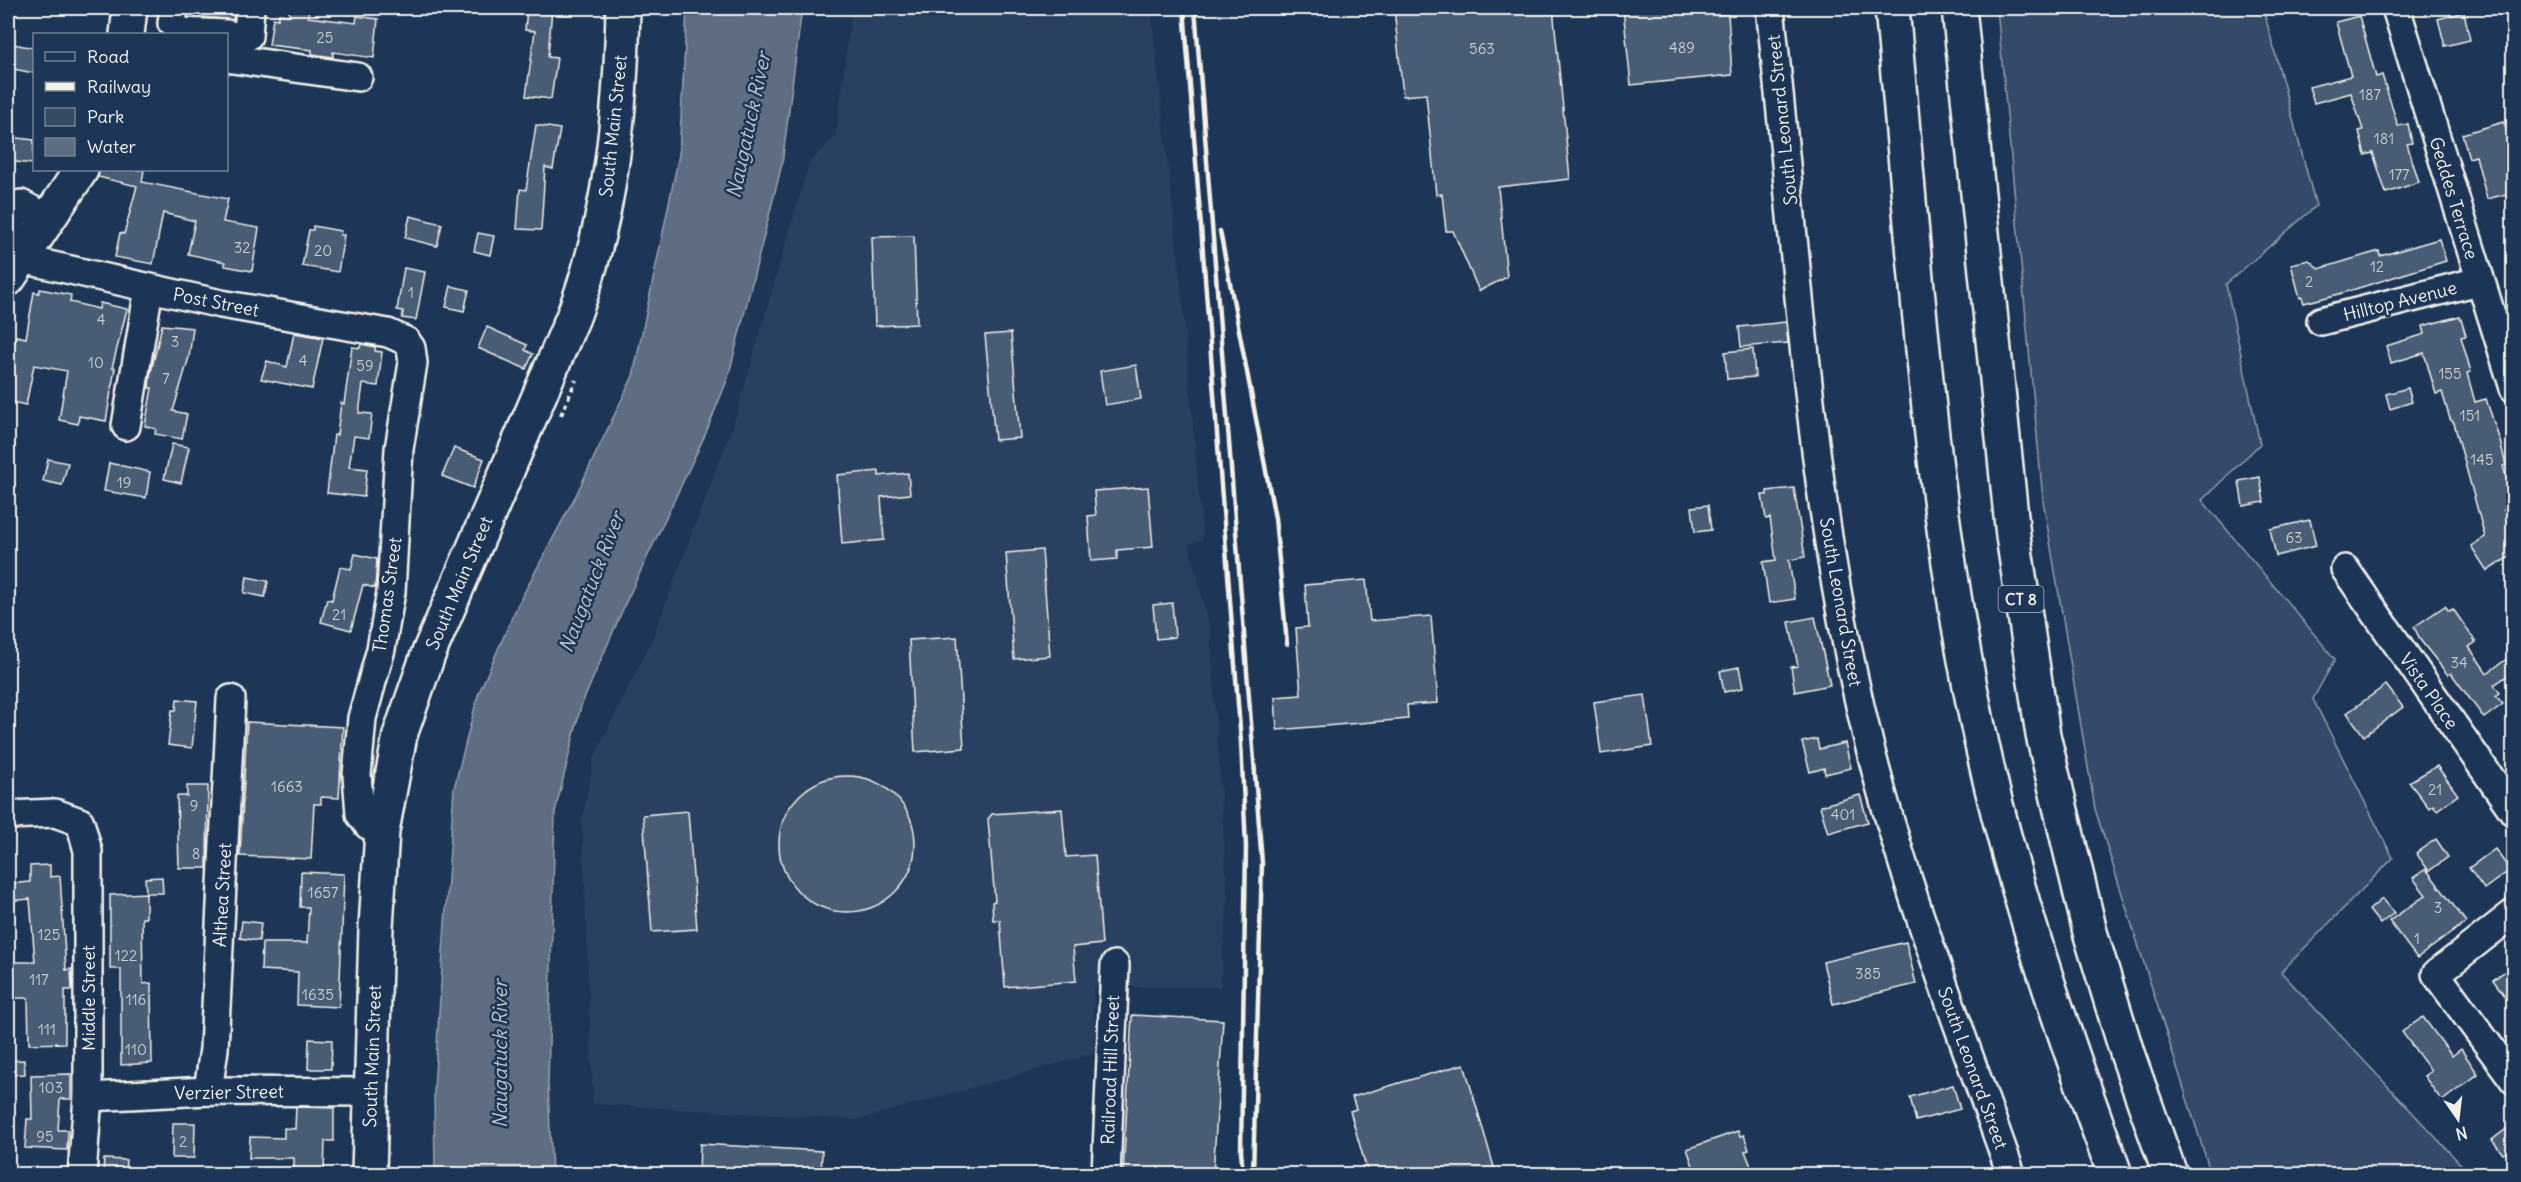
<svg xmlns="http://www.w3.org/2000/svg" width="2521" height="1182" font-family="Delius,sans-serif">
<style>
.built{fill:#2a4060}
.green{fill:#354a67;stroke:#949ea8;stroke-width:1.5}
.water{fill:#5e6d82;stroke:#9aa2ab;stroke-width:1.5}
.building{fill:#485b74;stroke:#f4f1e8;stroke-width:1.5}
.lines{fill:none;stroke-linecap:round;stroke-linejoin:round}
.minor-casing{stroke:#f4f1e8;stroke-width:32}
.major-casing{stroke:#f4f1e8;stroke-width:38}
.highway-casing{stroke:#f4f1e8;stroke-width:38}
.path{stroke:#f4f1e8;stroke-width:4;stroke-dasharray:4.5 4.5;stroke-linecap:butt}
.minor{stroke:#1d3557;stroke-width:27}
.major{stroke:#1d3557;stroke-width:33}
.highway{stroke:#1d3557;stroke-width:33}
.rail{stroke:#f4f1e8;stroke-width:4.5}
.labels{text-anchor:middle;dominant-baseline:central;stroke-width:5;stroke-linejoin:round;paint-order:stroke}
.number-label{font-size:15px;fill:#c9cccb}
.shield{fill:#1d3557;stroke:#b4b9bc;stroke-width:1.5}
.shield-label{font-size:16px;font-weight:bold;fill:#f4f1e8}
.street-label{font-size:18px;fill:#f4f1e8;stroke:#1d3557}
.water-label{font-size:20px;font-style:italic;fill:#c0c3c4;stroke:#1d3557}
</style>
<rect width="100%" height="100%" fill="#1d3557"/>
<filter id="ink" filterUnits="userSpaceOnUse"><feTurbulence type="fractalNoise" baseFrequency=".0167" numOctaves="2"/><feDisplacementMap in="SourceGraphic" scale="12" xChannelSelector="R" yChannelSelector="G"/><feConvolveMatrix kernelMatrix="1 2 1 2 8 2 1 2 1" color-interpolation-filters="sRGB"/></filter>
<g filter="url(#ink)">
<polygon class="built" points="852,8 1151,8 1180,274 1203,540 1189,544 1210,630 1228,901 1220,987 1093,987 1095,1053 858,1120 593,1104 582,820 594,757 652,639 734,422 809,163 836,135"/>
<polygon class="green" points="1997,8 2263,8 2316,206 2226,284 2260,444 2202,500 2335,659 2313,699 2393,858 2281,972 2470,1174 2211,1174 2095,809 2043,500"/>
<polygon class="water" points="687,8 802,8 782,164 728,378 705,435 626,602 581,706 555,812 548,1084 552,1174 435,1174 434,1089 454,788 478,695 517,606 577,493 633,376 679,155"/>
<g class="building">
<polygon points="203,8 234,8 233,20 202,17"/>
<polygon points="289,8 309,8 308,17 356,23 357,16 378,19 374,58 333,52 333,57 312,54 312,50 269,45 273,18 278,19 279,14 289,15"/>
<polygon points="527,8 552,8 548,57 557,58 551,99 526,96 535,31 525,30"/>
<polygon points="1394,8 1553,8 1570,179 1498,187 1507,277 1479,291 1453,231 1446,231 1442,194 1436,195 1426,94 1403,96"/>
<polygon points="1623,8 1717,8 1718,15 1728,14 1732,75 1631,85"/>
<polygon points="2464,12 2470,40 2445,46 2438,19"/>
<polygon points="2359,16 2376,77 2382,75 2398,126 2408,124 2412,143 2407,144 2419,182 2386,193 2373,153 2365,155 2359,131 2363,130 2351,93 2314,103 2309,87 2351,76 2336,22"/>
<polygon points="8,43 34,48 34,73 8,68"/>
<polygon points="2504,122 2514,155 2514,192 2487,199 2476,156 2469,158 2462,134"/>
<polygon points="536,125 560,129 553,169 545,167 541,230 517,229 520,189 526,190"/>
<polygon points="8,137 34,140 33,164 8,161"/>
<polygon points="99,170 144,170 142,182 228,199 223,222 259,228 252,271 225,266 225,262 188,254 195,221 163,213 153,264 115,257 120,233 124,234 137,186 98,177"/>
<polygon points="410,216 442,224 437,246 405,238"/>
<polygon points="313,226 341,231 340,235 344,235 338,272 302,266 309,230 313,230"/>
<polygon points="478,233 494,236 490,255 474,251"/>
<polygon points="914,236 917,324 875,326 872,237"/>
<polygon points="2439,239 2446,261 2339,294 2304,303 2302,297 2300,298 2291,264 2309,260 2319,269 2379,251 2380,256"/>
<polygon points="404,268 425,272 416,320 402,318 403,311 397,310"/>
<polygon points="451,286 469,290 464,311 446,307"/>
<polygon points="40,289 71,295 70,302 99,309 100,303 127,309 112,368 115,368 106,421 79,416 78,424 59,420 67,371 34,365 26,405 8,401 8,376 16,336 26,338 34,292 39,293"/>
<polygon points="2460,316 2466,336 2461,337 2471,372 2467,373 2475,402 2486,399 2500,441 2506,465 2503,466 2514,503 2514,508 2504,510 2514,524 2514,554 2487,571 2471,546 2485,537 2454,423 2450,419 2442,392 2436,394 2424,353 2391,363 2386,346 2425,334 2423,326"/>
<polygon points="1786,322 1788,343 1741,347 1739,327"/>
<polygon points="162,325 193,328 189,357 173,411 187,414 182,439 155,434 156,429 145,426 152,388 149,388 150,376"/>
<polygon points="487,327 527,345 525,350 533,354 526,369 478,348"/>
<polygon points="294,333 323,338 312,389 261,379 267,361 287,367"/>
<polygon points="1011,333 1020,438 995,440 985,335"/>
<polygon points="361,344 375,347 375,351 382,352 378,386 363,384 359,413 372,414 369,438 354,436 349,467 367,469 364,497 327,493 334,435 337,435 341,403 344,404 352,347 360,348"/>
<polygon points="1753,349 1755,377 1727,379 1725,352"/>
<polygon points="1136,365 1141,399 1105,405 1100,371"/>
<polygon points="2408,388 2412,402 2390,409 2386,394"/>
<polygon points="172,444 189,447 181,483 164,479"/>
<polygon points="454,448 484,459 473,488 442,476"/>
<polygon points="48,459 68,463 62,485 43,481"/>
<polygon points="109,463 150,472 146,498 104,491"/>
<polygon points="879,471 879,476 908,473 910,494 881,497 884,540 842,544 837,475"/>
<polygon points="2260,477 2264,502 2243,506 2239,481"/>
<polygon points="1148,487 1153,547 1117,550 1117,559 1091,561 1088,516 1096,515 1094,491"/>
<polygon points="1794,488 1805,557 1789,560 1795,599 1769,603 1763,562 1776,560 1770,518 1766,519 1762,495 1767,495 1767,491"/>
<polygon points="1708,505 1711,530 1695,532 1692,507"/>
<polygon points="2310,520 2316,546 2276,556 2270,529"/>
<polygon points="1042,550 1050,656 1014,659 1006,553"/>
<polygon points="355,554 377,559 375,588 363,585 351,630 321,622 327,599 332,600 340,567 351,569"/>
<polygon points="247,577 268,581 265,597 244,593"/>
<polygon points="1366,580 1370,621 1431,616 1438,703 1407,705 1408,719 1277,730 1275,697 1301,695 1296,628 1308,627 1305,585"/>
<polygon points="1172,603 1175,637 1156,639 1153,605"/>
<polygon points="2445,606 2449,611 2453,609 2476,642 2469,647 2487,673 2514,654 2514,671 2494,685 2500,693 2496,696 2503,704 2484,718 2451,673 2448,675 2421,641 2414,627"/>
<polygon points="1815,617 1830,685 1795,692 1791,667 1798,666 1789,622"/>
<polygon points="957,637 964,748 915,752 909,640"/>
<polygon points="1739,667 1743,688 1724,692 1720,671"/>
<polygon points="2386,685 2403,707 2364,736 2347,713"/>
<polygon points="1645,695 1652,746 1601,754 1594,702"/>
<polygon points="177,699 197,701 192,748 168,745 172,710 176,710"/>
<polygon points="247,722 343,727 339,798 321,797 321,804 314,804 311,859 240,856"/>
<polygon points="1817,739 1819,749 1845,743 1851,768 1825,774 1824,768 1810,772 1802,742"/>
<polygon points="2437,766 2458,795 2437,810 2433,805 2429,808 2409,782"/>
<circle cx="847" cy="844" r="68"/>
<polygon points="187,786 208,786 207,868 179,868 177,796 187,796"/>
<polygon points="1860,795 1868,822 1828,833 1820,806"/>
<polygon points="1062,809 1066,857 1095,855 1102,944 1073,947 1076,981 1005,987 1000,920 993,920 992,902 995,901 988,819 992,814"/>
<polygon points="688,811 697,929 652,932 643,815"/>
<polygon points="2436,839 2448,857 2429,871 2416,853"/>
<polygon points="2495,849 2510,870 2484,889 2469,868"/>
<polygon points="50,865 50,877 60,876 66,970 71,969 72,990 65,990 65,1043 29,1044 28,998 10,998 9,962 35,962 30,899 8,901 8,884 30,882 30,866"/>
<polygon points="2426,869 2466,922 2417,958 2389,921 2426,895 2413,878"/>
<polygon points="301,872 344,874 339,1007 297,1005 298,972 261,970 262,943 307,943 309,907 300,907"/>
<polygon points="162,877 163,893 146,893 145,878"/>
<polygon points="146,893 146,918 142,918 143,984 151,983 152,1063 121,1065 121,969 110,969 110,895"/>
<polygon points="2382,899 2394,913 2380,924 2369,910"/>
<polygon points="242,921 261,923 259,941 240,938"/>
<polygon points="1906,942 1916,984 1833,1004 1823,962"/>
<polygon points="2514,965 2514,1008 2493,980"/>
<polygon points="1132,1015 1223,1020 1213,1174 1123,1174"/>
<polygon points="2423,1017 2452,1056 2461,1049 2478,1074 2442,1101 2424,1076 2431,1071 2402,1032"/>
<polygon points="309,1039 332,1040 331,1069 308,1069"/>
<polygon points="24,1060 25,1074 8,1075 8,1061"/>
<polygon points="1464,1064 1496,1174 1368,1174 1350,1111 1356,1109 1352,1097"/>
<polygon points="71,1074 71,1099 60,1099 58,1130 68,1130 67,1150 25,1148 27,1119 32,1119 31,1075"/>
<polygon points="1953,1085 1960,1109 1916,1121 1910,1097"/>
<polygon points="296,1107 334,1108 334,1141 325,1141 324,1174 294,1174 294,1158 249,1158 250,1137 284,1138 284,1128 295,1129"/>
<polygon points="173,1123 195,1123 194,1158 172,1158"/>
<polygon points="2514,1123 2514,1146 2503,1154 2492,1140"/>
<polygon points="1738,1131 1740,1136 1744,1135 1749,1150 1745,1151 1754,1174 1696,1174 1687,1149"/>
<polygon points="700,1144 822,1151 821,1174 699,1174"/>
<polygon points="104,1159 126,1160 125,1174 103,1174"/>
</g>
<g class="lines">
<g class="minor-casing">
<g id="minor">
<polyline points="174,8 172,23 180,32 226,34"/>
<path d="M 1770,8 C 1797,246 1808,489 1864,723 C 1900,877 1959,1025 2011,1174"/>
<polyline points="2396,8 2514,388"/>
<polyline points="226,35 248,36 250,8"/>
<polyline points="226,58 358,77"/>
<polyline points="8,227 21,204 49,219"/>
<polyline points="22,259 221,304 388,333 406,341 411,348 413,363 399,449 391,592 381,649 362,718 357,775 360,814 368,825 382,831"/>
<polyline points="2321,321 2479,281"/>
<polyline points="126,426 149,288"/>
<polyline points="2345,569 2514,812"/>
<polyline points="8,815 55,813 80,822 88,851 88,1097 82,1174"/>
<polyline points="2514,913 2436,974 2514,1080"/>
<polyline points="208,1091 214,1049 231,699"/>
<polyline points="88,1097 208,1091 371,1092"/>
<polyline points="1106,1174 1115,965"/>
</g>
</g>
<g class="major-casing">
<g id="major">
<polyline points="127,34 130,8"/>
<polyline points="8,279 81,170"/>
<path d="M 369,1174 L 376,927 L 382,831 L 400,735 L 428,655 L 573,317 C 611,218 621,113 623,8"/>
</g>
</g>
<g class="highway-casing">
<g id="highway">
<path d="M 1892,8 C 1915,254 1929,503 1982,745 C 2014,892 2063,1033 2115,1174"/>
<polyline points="1959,8 2013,536 2043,735 2090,932 2128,1056 2170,1174"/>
</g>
</g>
<polyline class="path" points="561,415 576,380"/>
<use href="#minor" class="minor"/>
<use href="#major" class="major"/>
<use href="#highway" class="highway"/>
<g class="rail">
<polyline points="1184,8 1241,742 1246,847 1241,1151 1243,1174"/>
<polyline points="1195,8 1262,863 1253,1174"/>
<polyline points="1220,231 1275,518 1287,644"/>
</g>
</g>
</g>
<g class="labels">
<g class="number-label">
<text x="325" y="37">25</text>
<text x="1682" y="47">489</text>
<text x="1482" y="48">563</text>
<text x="2370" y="94">187</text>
<text x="2384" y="138">181</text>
<text x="2399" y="174">177</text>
<text x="242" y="247">32</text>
<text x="323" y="250">20</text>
<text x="2377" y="266">12</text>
<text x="2309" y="281">2</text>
<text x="411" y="292">1</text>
<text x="101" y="319">4</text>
<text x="175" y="341">3</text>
<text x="303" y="360">4</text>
<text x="96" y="362">10</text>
<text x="365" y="365">59</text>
<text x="2450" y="373">155</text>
<text x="166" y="378">7</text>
<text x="2470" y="415">151</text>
<text x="2482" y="459">145</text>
<text x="124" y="482">19</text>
<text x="2294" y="537">63</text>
<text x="339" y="614">21</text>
<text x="2459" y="662">34</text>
<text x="287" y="786">1663</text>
<text x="2435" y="789">21</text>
<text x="194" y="805">9</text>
<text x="1843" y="814">401</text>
<text x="196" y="853">8</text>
<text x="323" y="892">1657</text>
<text x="2438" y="907">3</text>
<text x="49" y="934">125</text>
<text x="2417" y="938">1</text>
<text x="126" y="955">122</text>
<text x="1868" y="973">385</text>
<text x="39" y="979">117</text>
<text x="318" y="994">1635</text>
<text x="136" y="999">116</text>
<text x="47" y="1029">111</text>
<text x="136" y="1049">110</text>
<text x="51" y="1087">103</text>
<text x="45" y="1136">95</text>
<text x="183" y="1141">2</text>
</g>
<rect class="shield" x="1998.5" y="586" width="45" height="26" rx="4.5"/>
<g class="shield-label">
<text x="2021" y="599">CT 8</text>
</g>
<g class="street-label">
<text transform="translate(1782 120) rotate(-96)">South Leonard Street</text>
<text transform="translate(613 126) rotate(-84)">South Main Street</text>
<text transform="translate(2454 198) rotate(73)">Geddes Terrace</text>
<text transform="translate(2400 301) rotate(-14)">Hilltop Avenue</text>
<text transform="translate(216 302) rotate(11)">Post Street</text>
<text transform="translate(459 583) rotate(-67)">South Main Street</text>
<text transform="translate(387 595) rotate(-82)">Thomas Street</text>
<text transform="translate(1841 602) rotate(80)">South Leonard Street</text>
<text transform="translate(2429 691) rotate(55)">Vista Place</text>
<text transform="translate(222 895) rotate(-87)">Althea Street</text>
<text transform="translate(88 998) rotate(-90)">Middle Street</text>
<text transform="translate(372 1056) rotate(-88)">South Main Street</text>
<text transform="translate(1973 1068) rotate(70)">South Leonard Street</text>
<text transform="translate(1110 1070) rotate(-88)">Railroad Hill Street</text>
<text transform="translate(229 1092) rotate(-1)">Verzier Street</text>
</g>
<g class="water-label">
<text transform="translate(748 125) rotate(-78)">Naugatuck River</text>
<text transform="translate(591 582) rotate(-69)">Naugatuck River</text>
<text transform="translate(499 1054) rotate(-90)">Naugatuck River</text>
</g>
</g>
<rect width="2521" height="1182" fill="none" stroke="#1d3557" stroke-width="30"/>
<rect x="15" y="15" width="2491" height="1152" fill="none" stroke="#f4f1e8" stroke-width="2" filter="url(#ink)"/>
<rect x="33" y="33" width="195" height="138" fill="#1d3557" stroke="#738091" stroke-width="1.5"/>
<rect x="45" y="52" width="30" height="9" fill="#1d3557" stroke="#738091" stroke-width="1.5"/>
<text x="87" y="63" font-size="18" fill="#f4f1e8">Road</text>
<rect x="45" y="82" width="30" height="9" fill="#f4f1e8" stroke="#738091" stroke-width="1.5"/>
<text x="87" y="93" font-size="18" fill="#f4f1e8">Railway</text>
<rect x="45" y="108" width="30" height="18" fill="#354a67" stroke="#738091" stroke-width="1.5"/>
<text x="87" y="123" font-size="18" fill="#f4f1e8">Park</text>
<rect x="45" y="138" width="30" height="18" fill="#5e6d82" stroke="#738091" stroke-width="1.5"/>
<text x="87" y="153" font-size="18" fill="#f4f1e8">Water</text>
<g transform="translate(2458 1119) rotate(166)" stroke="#1d3557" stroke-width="4.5" paint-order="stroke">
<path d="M0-4.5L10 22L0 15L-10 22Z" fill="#f4f1e8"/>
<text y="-9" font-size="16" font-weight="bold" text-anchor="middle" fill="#f4f1e8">N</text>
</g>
</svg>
